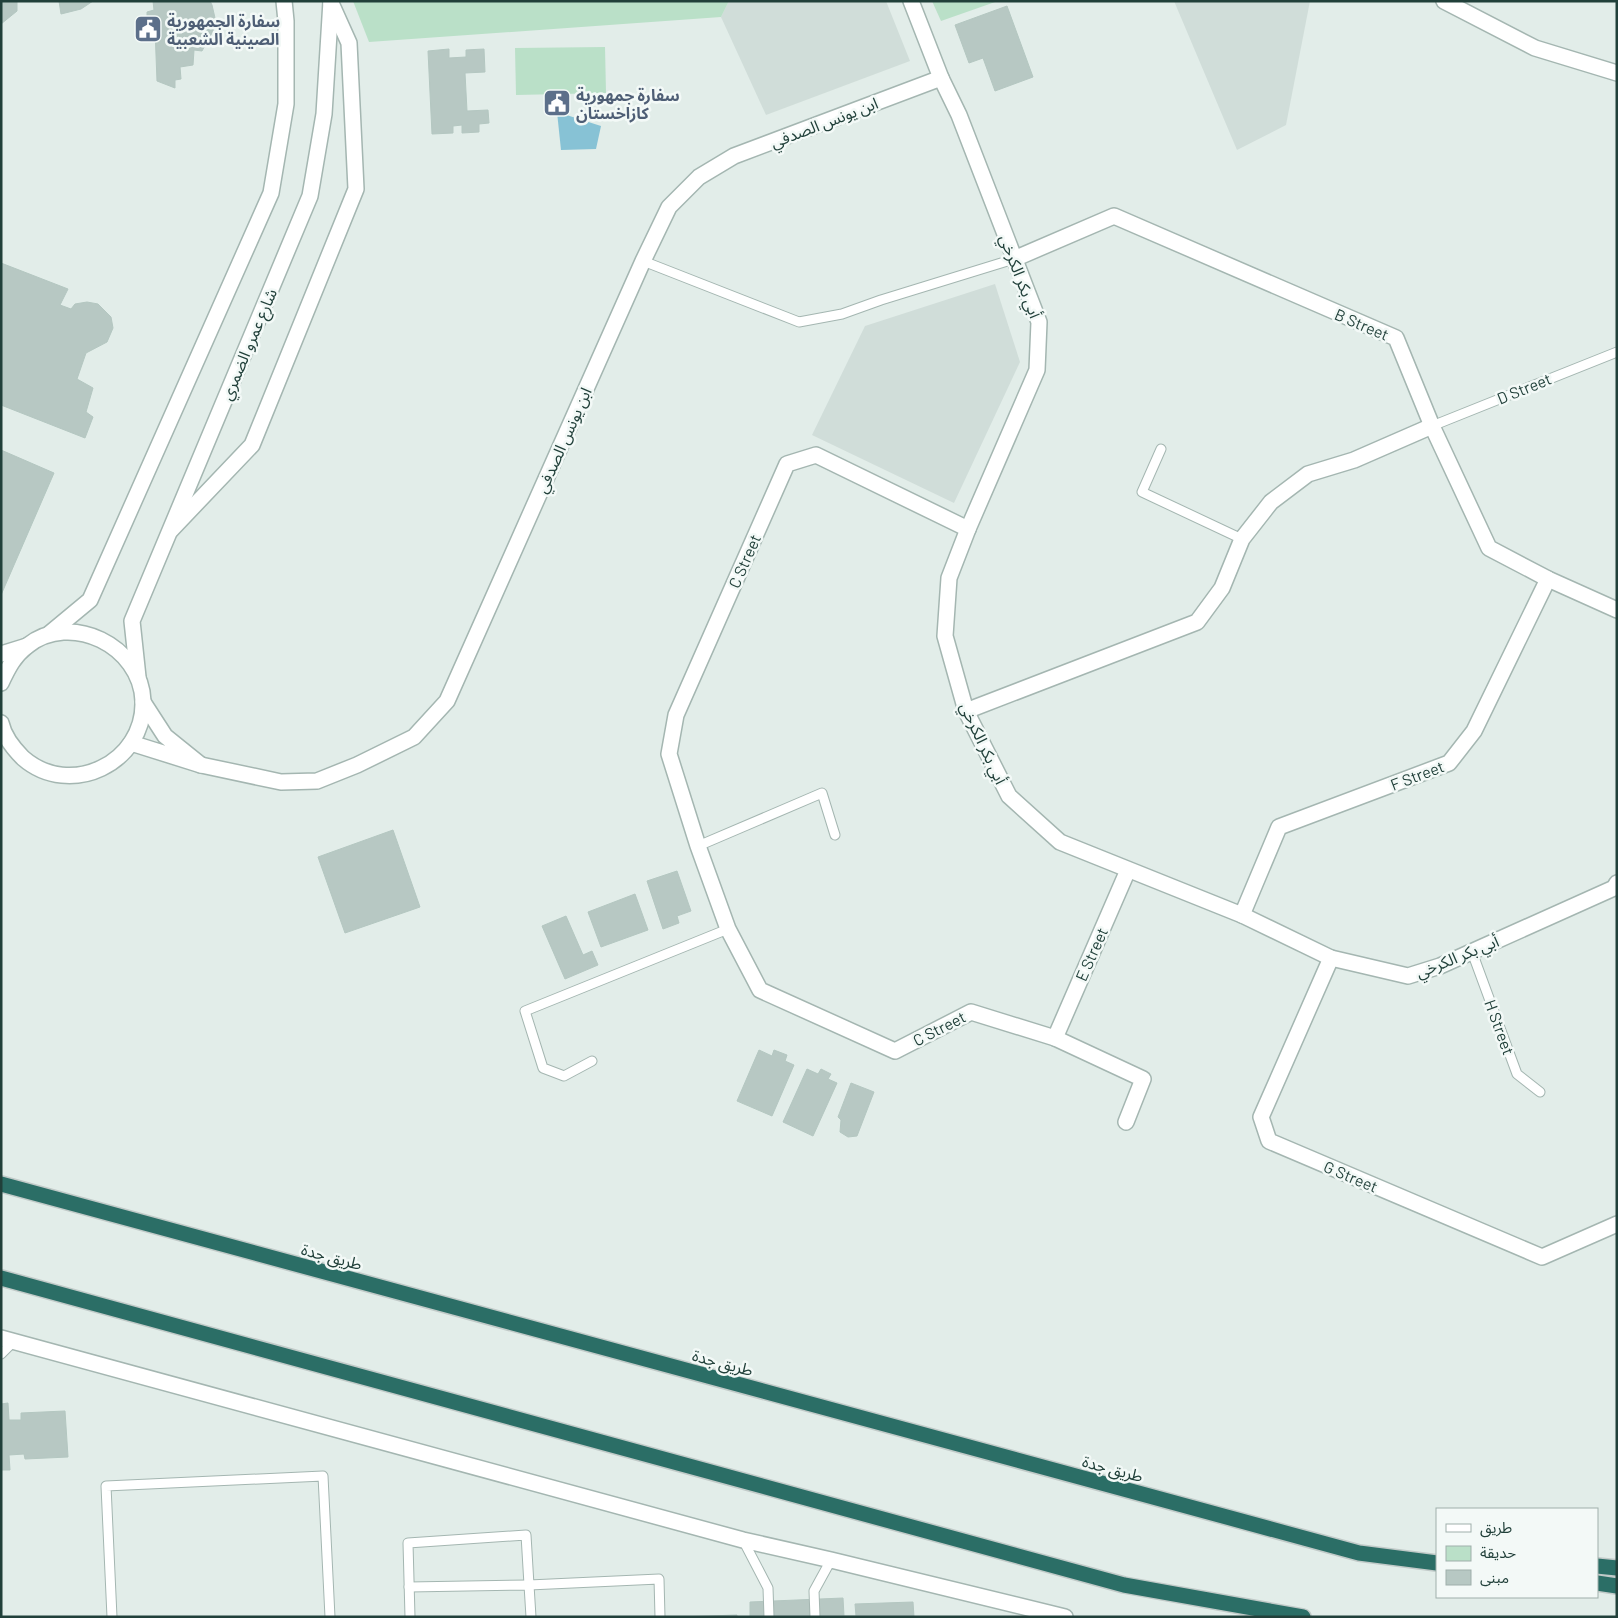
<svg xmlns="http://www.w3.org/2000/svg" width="1618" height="1618" font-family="Barlow,'Noto Sans Arabic',sans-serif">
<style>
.built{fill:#d0ddd9}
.green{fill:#bae0c8}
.water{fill:#87c2d5}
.building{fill:#b7c8c3;stroke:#b4c7c1}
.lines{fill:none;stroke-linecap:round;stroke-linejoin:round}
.service-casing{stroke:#a4b6b1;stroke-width:11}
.minor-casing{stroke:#a4b6b1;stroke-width:18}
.tertiary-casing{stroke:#a4b6b1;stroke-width:18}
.motorway-casing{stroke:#c1cac8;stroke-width:18}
.service{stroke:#fff;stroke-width:9}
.minor{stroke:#fff;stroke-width:15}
.tertiary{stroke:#fff;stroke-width:15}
.motorway{stroke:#2b6e66;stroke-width:15}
.labels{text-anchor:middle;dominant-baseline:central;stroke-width:5;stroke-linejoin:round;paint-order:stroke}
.service-label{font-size:16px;font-weight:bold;fill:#4e5e75;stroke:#f3f9f7;text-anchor:start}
.street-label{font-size:16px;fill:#21403a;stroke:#f3f9f7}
</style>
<rect width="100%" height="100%" fill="#e2ede9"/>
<g class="built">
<polygon points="729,1 886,1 910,61 766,115 721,17"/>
<polygon points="1174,1 1310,1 1286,125 1237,150"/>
<polygon points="995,284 1020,362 954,503 812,435 865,326"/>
</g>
<g class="green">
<polygon points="353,1 729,1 721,17 369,42"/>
<polygon points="932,1 998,1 941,21"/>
<polygon points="605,47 606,93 516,95 515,48"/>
</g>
<polygon class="water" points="557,112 601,126 596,149 561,150"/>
<g class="building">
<polygon points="1,1 17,1 17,11 1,24"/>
<polygon points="59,1 93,1 81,9 61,14"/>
<polygon points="153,1 210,1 212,5 215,18 213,31 202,51 194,50 193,65 180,67 181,79 175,80 175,88 157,81 155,29 147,30 147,12 154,10"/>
<polygon points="1007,6 1033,77 995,91 983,58 969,63 955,25"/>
<polygon points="449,49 449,58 466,57 466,50 484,49 485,72 465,73 467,111 488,110 489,123 479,124 479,132 462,133 462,125 453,126 453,133 432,134 428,51"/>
<polygon points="1,263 68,289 60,305 71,309 75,304 87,302 98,304 111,317 113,328 107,342 86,353 77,379 93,388 86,412 93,417 85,438 1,405"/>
<polygon points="1,450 54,473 1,595"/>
<polygon points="393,830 420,907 345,933 318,857"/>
<polygon points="677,871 691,911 677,916 679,923 663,929 647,881"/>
<polygon points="635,894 648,930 601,947 588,912"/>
<polygon points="566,916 583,955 592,951 598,965 565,979 542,926"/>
<polygon points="759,1050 772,1056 774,1050 787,1055 785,1061 794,1065 772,1116 737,1101"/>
<polygon points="807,1069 818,1074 821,1069 831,1074 828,1079 837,1083 813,1136 783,1122"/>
<polygon points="851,1083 874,1092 857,1136 848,1137 840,1132 841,1120 838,1117"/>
<polygon points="8,1403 9,1420 21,1420 21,1413 65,1411 68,1457 25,1459 24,1454 9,1455 10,1470 1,1470 1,1404"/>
<polygon points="843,1598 844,1616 856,1616 855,1604 913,1602 914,1617 750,1617 750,1602"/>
<polygon points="737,1615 737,1617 680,1617"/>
</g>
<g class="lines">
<g class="service-casing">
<g id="service">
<polyline points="643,261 799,322 842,314 881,300 1014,259"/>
<polyline points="1432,426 1617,352"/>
<polyline points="1161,449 1142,492 1242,539"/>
<polyline points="698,846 822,793 835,835"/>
<polyline points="1472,952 1517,1074 1540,1092"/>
<polyline points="592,1061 564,1076 543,1068 525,1011 728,929"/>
<polyline points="1,1354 14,1341"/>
<polyline points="743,1540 768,1588 769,1617"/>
<polyline points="409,1587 529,1585 531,1617"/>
<polyline points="112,1617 106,1486 323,1476 330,1617"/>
<polyline points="410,1617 408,1543 526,1535 529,1585 659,1579 660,1617"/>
<polyline points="815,1617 814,1591 831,1560"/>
</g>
</g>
<g class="minor-casing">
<g id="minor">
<polyline points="911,1 941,78 959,115 1039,322 1037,370 968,529 949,578 945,636 966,711 1009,796 1060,842 1242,915 1331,958 1408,976 1440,966 1614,888 1617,883"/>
<polyline points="1444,1 1535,48 1617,73"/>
<polyline points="1014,259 1114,216 1396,338 1432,426 1489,548 1548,579 1617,610"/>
<polyline points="968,529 816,455 787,464 676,715 669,754 698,846 728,929 760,990 895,1051 971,1012 1055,1038 1143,1079 1126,1122"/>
<polyline points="171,530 252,445 356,189 349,43 331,3"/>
<polyline points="1,654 27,646"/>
<polyline points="966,711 1197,622 1222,588 1242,539 1271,502 1308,474 1354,460 1432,426"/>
<polyline points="131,743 201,765 165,736 143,702"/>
<polyline points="201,765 281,782 317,781 357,765 414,737 447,701 643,261 669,207 699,177 734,156 941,78"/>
<polyline points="1242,915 1279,827 1449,763 1474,731 1548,579"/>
<polyline points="1331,958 1261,1117 1269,1141 1542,1257 1617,1224"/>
<polyline points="1055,1038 1128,870"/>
</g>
</g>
<g class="tertiary-casing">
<g id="tertiary">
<polyline points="49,634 90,600 271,193 286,104 286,21 284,1"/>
<polyline points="138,677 132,621 310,196 324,114 331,1"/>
<path d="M 1,683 C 8,668 14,656 27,646 C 71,611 141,646 143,701 C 145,763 70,799 23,758 C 13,748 4,737 1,723"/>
<polyline points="1,1338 743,1540 831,1560 1065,1617"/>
</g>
</g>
<g class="motorway-casing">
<g id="motorway">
<polyline points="1,1184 1359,1553 1437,1563"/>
<polyline points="1,1278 1124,1585 1303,1617"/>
<polyline points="1597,1566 1617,1568"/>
<polyline points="1597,1583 1617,1586"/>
</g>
</g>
<use href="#service" class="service"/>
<use href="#minor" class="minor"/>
<use href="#tertiary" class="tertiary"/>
<use href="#motorway" class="motorway"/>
</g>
<defs>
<g id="civic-square" transform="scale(1.4375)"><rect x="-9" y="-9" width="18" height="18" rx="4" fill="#5c6f8a" stroke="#f3f9f7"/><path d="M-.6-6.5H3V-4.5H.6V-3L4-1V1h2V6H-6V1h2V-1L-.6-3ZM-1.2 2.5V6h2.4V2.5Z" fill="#fff"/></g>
</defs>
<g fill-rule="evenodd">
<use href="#civic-square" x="148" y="29"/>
<use href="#civic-square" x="557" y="103"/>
</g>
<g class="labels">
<g class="service-label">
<text x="167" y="20">سفارة الجمهورية<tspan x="167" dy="18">الصينية الشعبية</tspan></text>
<text x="576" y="94">سفارة جمهورية<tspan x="576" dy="18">كازاخستان</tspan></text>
</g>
<g class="street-label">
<text transform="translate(824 122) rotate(-21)">ابن يونس الصدفي</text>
<text transform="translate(1021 276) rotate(69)">أبي بكر الكرخي</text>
<text transform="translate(1362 324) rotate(23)">B Street</text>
<text transform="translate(248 344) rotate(-67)">شارع عمرو الضمري</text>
<text transform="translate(1524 388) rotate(-22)">D Street</text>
<text transform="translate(563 440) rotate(-66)">ابن يونس الصدفي</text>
<text transform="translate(744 561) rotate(-66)">C Street</text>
<text transform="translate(984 743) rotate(65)">أبي بكر الكرخي</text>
<text transform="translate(1417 775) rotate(-21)">F Street</text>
<text transform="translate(1091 954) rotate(-66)">E Street</text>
<text transform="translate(1457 956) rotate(-22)">أبي بكر الكرخي</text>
<text transform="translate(1500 1027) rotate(70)">H Street</text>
<text transform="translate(939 1028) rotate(-27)">C Street</text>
<text transform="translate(1351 1176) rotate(23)">G Street</text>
<text transform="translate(332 1256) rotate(15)">طريق جدة</text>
<text transform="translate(723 1362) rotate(15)">طريق جدة</text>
<text transform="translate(1113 1468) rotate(15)">طريق جدة</text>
</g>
</g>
<rect width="1618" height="1618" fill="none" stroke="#21403a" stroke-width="5"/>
<rect x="1436" y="1508" width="162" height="90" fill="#f3f9f7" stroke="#9fafab"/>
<rect x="1446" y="1524" width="25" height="8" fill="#ffffff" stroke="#9fafab"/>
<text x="1480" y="1533" font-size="15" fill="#21403a">طريق</text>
<rect x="1446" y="1546" width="25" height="15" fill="#bae0c8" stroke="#9fafab"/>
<text x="1480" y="1558" font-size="15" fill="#21403a">حديقة</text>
<rect x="1446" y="1570" width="25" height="15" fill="#b7c8c3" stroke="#9fafab"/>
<text x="1480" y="1583" font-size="15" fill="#21403a">مبنى</text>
</svg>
